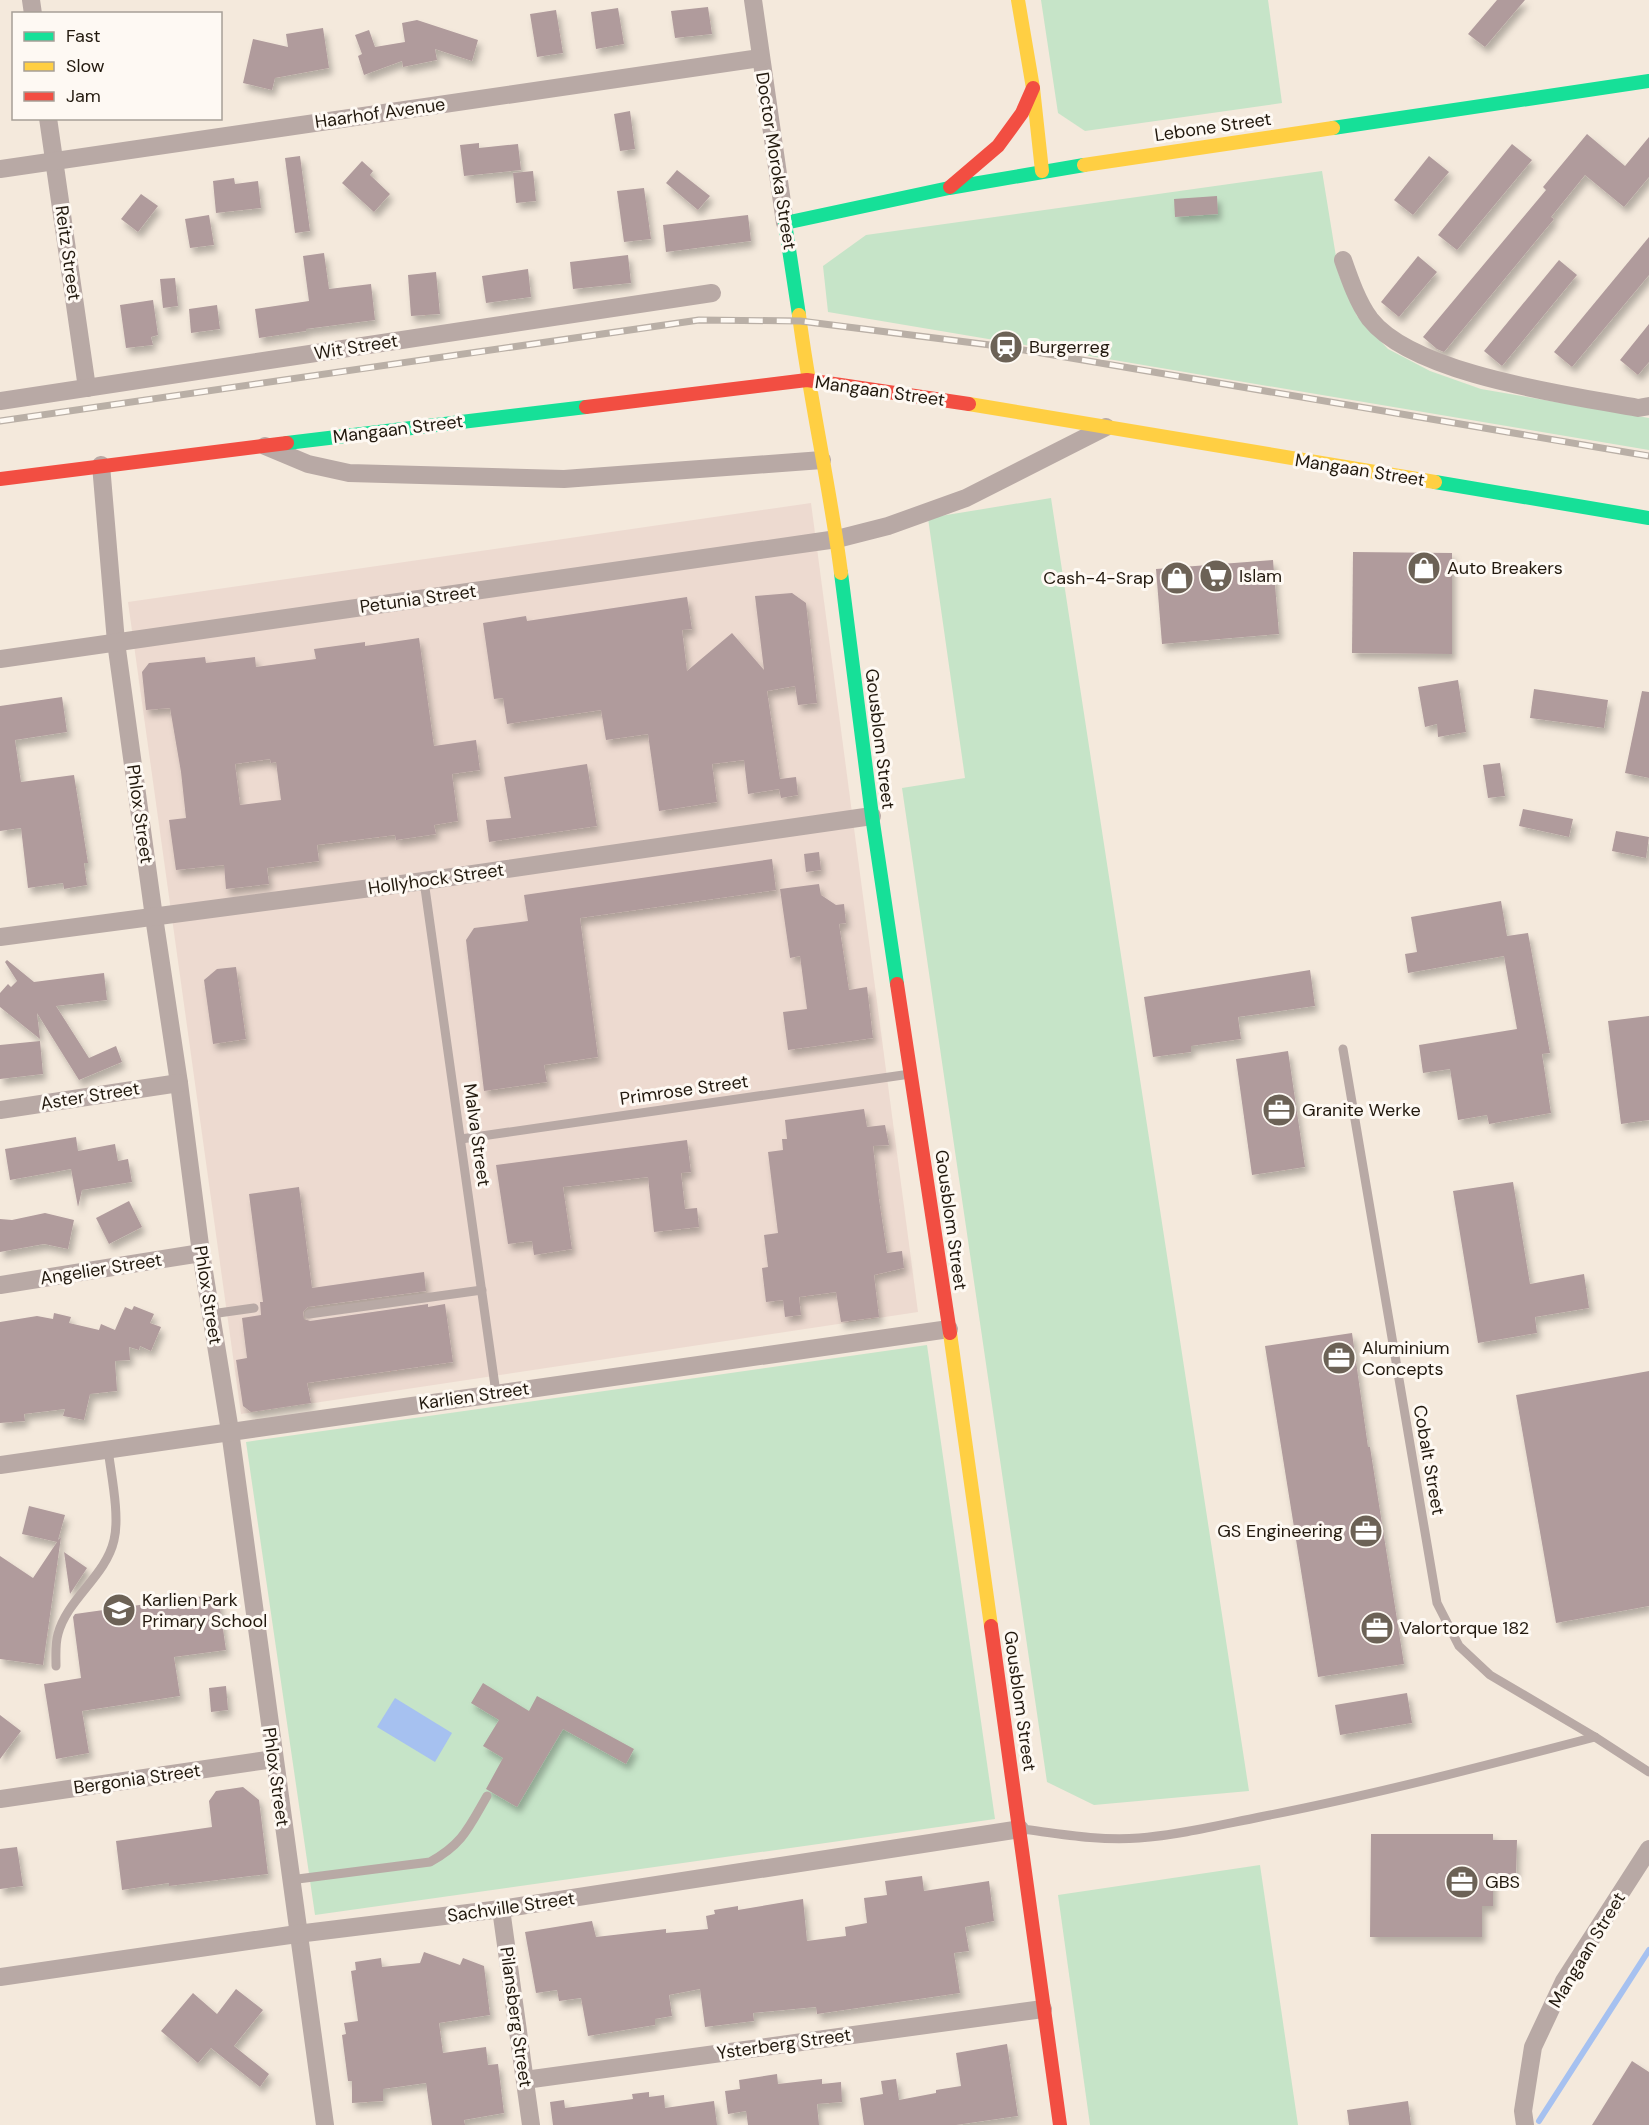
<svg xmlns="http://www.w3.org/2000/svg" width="1649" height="2125" font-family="'DM Sans',sans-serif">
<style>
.commercial{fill:#eddad0}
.green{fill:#c6e4c8}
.water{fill:#a6c1f0}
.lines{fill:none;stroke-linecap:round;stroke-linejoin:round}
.stream{stroke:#a6c1f0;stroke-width:6}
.building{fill:#b09b9c;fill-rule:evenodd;filter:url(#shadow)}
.lane{stroke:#b8a9a5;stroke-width:9}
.street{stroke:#b8a9a5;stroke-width:18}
.fast{stroke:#16e098;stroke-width:14}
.slow{stroke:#ffcf43;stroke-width:14}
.jam{stroke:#f24e42;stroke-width:14}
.rail-casing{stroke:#b9afa6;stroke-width:7}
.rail{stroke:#fef9f3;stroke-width:4.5;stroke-dasharray:14;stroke-linecap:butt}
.labels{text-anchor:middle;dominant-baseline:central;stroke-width:6;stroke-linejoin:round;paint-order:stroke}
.street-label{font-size:18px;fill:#22190e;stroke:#fef9f3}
.poi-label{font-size:18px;fill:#22190e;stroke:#fef9f3;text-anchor:start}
</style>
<defs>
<filter id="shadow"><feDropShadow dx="3.5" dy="6" stdDeviation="3" flood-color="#0004"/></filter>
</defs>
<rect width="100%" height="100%" fill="#f4e9dc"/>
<polygon class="commercial" points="811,503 918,1312 241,1414 128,602"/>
<g class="green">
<polygon points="1041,0 1268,0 1282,103 1085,131 1058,113"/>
<polygon points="1322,171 1339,275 1357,316 1388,349 1430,371 1481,389 1649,418 1649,450 828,312 823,266 866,235"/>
<polygon points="1051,498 1249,1791 1094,1805 1047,1782 902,788 965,778 928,518"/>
<polygon points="927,1345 995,1819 315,1915 246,1442"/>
<polygon points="1260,1865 1298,2125 1090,2125 1058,1895"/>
</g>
<polygon class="water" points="395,1698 452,1733 435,1762 377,1727"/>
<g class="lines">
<polyline class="stream" points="1539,2121 1649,1950"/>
</g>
<g class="building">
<polygon points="1497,0 1525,0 1485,47 1468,34"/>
<polygon points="708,7 712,34 675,38 671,11"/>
<polygon points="618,8 624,44 596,49 591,12"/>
<polygon points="556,10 563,53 537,57 530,14"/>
<polygon points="417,20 478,40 472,61 435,49 437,60 403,67 402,61 364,75 358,56 362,54 355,35 369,30 375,47 405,42 402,23"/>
<polygon points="323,28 329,68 275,78 272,90 243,83 253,39 288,47 286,34"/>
<polygon points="630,111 635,149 620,151 614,114"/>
<polygon points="1587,134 1625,166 1649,137 1649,177 1624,207 1585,175 1551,217 1554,219 1444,352 1437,349 1423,337 1546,190 1543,187"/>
<polygon points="479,143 479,148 518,144 521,170 464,176 460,145"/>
<polygon points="1512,144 1532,160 1457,250 1438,235"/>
<polygon points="300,156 310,231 295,233 285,158"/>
<polygon points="1429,156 1449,172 1413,215 1394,200"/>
<polygon points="362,161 373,171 370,175 390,194 374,212 342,183"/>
<polygon points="677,170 710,196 698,210 666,183"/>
<polygon points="533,171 536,201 516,203 513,173"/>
<polygon points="234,178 235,184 258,181 261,208 216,213 213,181"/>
<polygon points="644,188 651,239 624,242 617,191"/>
<polygon points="141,194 158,206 138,232 121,219"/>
<polygon points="1217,196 1218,214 1175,217 1174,199"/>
<polygon points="209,215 214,245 190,248 185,219"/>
<polygon points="748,215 751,241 666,252 663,225"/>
<polygon points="1649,237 1649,275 1572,367 1554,352"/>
<polygon points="324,253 329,289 371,284 375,320 306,329 306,331 259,338 255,309 309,301 303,256"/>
<polygon points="628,255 631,283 573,289 570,262"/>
<polygon points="1418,256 1437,272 1399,317 1381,302"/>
<polygon points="1559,260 1577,275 1502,366 1484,351"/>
<polygon points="528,269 531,297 486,303 482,276"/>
<polygon points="436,272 440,314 411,316 408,275"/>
<polygon points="175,278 178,306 163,308 160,279"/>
<polygon points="153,300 158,335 151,337 153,345 126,348 120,305"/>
<polygon points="217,305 220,329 191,333 189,309"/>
<polygon points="1649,324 1649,362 1638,375 1620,360"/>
<polygon points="1353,552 1452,553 1452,654 1352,653"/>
<polygon points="1273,560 1279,634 1162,644 1156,569"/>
<polygon points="792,593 806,603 817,703 798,705 795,686 767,691 780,779 796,777 798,795 781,798 779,789 748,794 744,760 712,764 717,802 659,811 648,734 606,740 601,710 507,724 503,698 494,699 483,623 526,616 527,621 687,597 692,629 682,630 687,671 732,633 764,670 755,596"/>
<path d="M 419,638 L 434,746 L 476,740 L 480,770 L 452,774 L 458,821 L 434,825 L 436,834 L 396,840 L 395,835 L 317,845 L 319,861 L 267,868 L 269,884 L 226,889 L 224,865 L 176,870 L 169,820 L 186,818 L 181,772 L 170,708 L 146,710 L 142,672 L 149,663 L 205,657 L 206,663 L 255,657 L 256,667 L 316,659 L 314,649 L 365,642 L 365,646 ZM 270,759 L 271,763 L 276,762 L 281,800 L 240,805 L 235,764 Z"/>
<polygon points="1458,680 1466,732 1438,737 1437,724 1425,727 1418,687"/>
<polygon points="1534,689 1608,700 1604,728 1530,718"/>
<polygon points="1642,691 1649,692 1649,778 1625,773"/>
<polygon points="62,697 67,732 15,740 21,782 74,775 88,863 84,863 87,885 64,889 63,883 28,888 21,828 0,831 0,706"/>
<polygon points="1500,763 1505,796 1488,798 1483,765"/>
<polygon points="587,764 597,826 489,842 486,820 511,818 504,777"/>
<polygon points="1523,809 1573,819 1569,837 1519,826"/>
<polygon points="1616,831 1649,837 1646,858 1612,851"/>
<polygon points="819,852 821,870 806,872 804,854"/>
<polygon points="772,859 776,890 580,918 598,1057 544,1065 547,1082 484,1091 466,940 474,928 528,921 524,895"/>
<polygon points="819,884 821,895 836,905 844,904 846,923 839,924 849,990 867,987 873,1038 788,1050 783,1012 807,1009 800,956 790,958 780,889"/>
<polygon points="1501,901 1507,936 1528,933 1550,1053 1542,1054 1551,1113 1489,1124 1487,1115 1458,1120 1450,1069 1423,1073 1419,1045 1517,1029 1504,956 1408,973 1405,954 1417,952 1411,917"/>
<polygon points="7,960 34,982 104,973 107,1000 56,1006 89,1058 116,1046 122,1062 79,1080 37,1013 40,1039 0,1007 0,993 8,984 11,987 17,981 5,962"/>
<polygon points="236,967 246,1039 213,1044 204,980 217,969"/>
<polygon points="1310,970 1315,1006 1238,1017 1241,1039 1191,1046 1191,1052 1153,1057 1144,997"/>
<polygon points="1649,1016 1649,1120 1621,1124 1608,1021"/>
<polygon points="40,1041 43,1074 0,1079 0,1045"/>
<polygon points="1288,1051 1305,1167 1252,1175 1236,1059"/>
<polygon points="864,1109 867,1127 885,1125 889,1145 873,1146 879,1199 887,1253 902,1251 904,1268 874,1275 879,1317 841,1322 836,1292 799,1297 801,1315 785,1317 783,1300 766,1302 762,1268 768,1267 764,1235 778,1233 768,1152 783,1150 782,1139 787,1139 785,1120"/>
<polygon points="76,1137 78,1151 115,1144 118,1161 128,1159 132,1182 82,1190 78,1207 71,1169 10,1180 5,1149"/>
<polygon points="687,1140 691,1172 681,1173 685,1209 697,1208 699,1227 654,1232 648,1177 563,1187 572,1249 534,1255 532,1241 508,1244 496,1165"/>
<polygon points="1513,1182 1530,1284 1584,1274 1589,1308 1535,1317 1537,1333 1478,1343 1453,1191"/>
<polygon points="299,1187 312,1288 424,1272 426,1291 308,1307 303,1312 304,1319 310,1321 428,1304 428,1307 445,1304 453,1362 307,1383 311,1403 251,1412 243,1406 236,1360 247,1358 242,1318 261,1315 260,1302 263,1302 249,1194"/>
<polygon points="129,1201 142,1227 109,1244 96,1218"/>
<polygon points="45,1213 74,1220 68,1249 44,1244 0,1252 0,1219 12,1220"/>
<polygon points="134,1306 154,1314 150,1323 161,1327 151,1351 140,1346 139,1350 129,1347 130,1360 115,1361 117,1391 90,1394 84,1420 63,1416 65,1409 24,1414 25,1421 0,1423 0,1322 37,1316 53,1319 54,1313 71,1317 69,1323 99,1330 101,1324 115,1330 125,1307 132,1310"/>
<polygon points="1352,1333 1368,1447 1370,1447 1404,1664 1318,1677 1265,1346"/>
<polygon points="1649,1371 1649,1606 1556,1623 1516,1395"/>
<polygon points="29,1506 65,1515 58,1540 61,1537 43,1665 0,1659 0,1556 33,1578 57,1542 22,1534"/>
<polygon points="64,1552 87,1568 70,1594"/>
<polygon points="218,1594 226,1650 174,1657 180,1696 82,1711 89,1753 56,1759 44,1684 81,1678 73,1617 75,1614"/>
<polygon points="483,1683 529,1711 537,1696 634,1749 626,1764 563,1729 517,1807 486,1789 503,1758 483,1746 499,1720 471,1703"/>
<polygon points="226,1686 228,1710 211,1712 209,1688"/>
<polygon points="1407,1693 1412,1723 1340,1735 1335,1705"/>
<polygon points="0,1715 21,1731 0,1759"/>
<polygon points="243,1787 259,1800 268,1874 169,1886 169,1883 122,1890 116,1841 212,1827 209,1801 216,1791"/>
<polygon points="1371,1834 1493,1834 1493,1840 1517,1840 1516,1874 1493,1874 1493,1906 1482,1906 1482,1937 1370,1937"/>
<polygon points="17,1847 23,1886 0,1889 0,1849"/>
<polygon points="922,1876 924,1891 989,1881 994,1921 965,1927 969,1951 954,1953 960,1993 817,2014 816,2007 753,2013 754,2021 705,2027 700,1989 669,1995 672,2016 655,2019 655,2025 588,2036 581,1998 559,2001 557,1990 536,1993 525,1932 592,1921 596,1937 666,1929 666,1933 708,1929 706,1916 715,1914 714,1910 738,1906 738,1910 803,1899 807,1941 846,1936 845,1927 867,1923 864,1898 887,1895 885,1881"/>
<polygon points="424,1952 460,1965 463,1958 484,1966 490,2015 439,2023 443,2053 486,2047 488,2065 498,2064 504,2113 464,2120 465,2125 432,2125 426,2083 383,2089 383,2101 352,2103 352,2081 348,2081 342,2035 346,2034 344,2023 358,2021 351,1971 356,1970 355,1962 381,1958 382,1967 420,1963"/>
<polygon points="236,1989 263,2010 234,2046 269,2074 260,2087 211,2048 198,2063 161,2031 193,1993 217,2014"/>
<polygon points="1007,2044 1018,2116 956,2125 864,2125 860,2098 883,2094 881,2081 896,2079 899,2100 936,2093 936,2090 961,2086 956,2053"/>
<polygon points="1632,2061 1649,2072 1649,2125 1592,2125"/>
<polygon points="777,2074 778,2084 822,2079 822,2084 841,2082 842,2102 817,2104 819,2125 748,2125 746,2111 728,2114 725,2091 740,2089 739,2080"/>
<polygon points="649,2092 649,2097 664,2095 665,2108 714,2101 717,2125 553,2125 550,2102 564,2100 565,2108 633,2099 632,2094"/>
<polygon points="1408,2101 1411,2125 1349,2125 1347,2110"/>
</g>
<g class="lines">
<g class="lane">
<polyline points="424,881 496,1393"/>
<polyline points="1343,1049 1437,1603 1459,1646 1490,1675 1595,1737 1649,1772"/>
<polyline points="461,1139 910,1074"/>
<polyline points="211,1314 254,1308"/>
<polyline points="309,1314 482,1290"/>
<path d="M 56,1666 C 56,1656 55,1644 58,1634 C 67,1599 106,1576 114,1540 C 120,1516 111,1474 108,1449"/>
<path d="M 1022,1829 C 1061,1834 1099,1841 1139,1838 C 1179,1835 1220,1825 1260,1817 C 1373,1795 1484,1766 1595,1737"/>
<path d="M 290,1880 L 430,1862 C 463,1844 469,1827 487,1796"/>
</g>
<g class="street">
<polyline points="31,0 33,14"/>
<polyline points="753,0 785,223"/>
<polyline points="48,118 87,388"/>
<polyline points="0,169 760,58"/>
<path d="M 1343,260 C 1350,280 1358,303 1370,319 C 1414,375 1569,395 1638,408 L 1649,406"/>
<polyline points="0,401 712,293"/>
<polyline points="265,446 308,464 349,473 564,479 822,460"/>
<polyline points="101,465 116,642 154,917 179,1083 201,1253 230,1431 325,2125"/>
<polyline points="0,659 837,539 888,526 966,498 1106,427"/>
<polyline points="0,937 424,881 872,816"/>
<polyline points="0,1110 179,1083"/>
<polyline points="0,1285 201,1253"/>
<polyline points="0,1465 949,1329"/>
<polyline points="0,1799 274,1759"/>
<polyline points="501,1909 531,2125"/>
<polyline points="0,1977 297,1934 501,1909 1020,1829"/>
<polyline points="525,2080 1043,2009"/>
<polyline points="1525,2125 1523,2111 1533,2047 1564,1981 1649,1849"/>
</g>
<g class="fast">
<polyline points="1333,128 1649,81"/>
<polyline points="799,315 785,223 949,188 1084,165"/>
<polyline points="287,443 586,407"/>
<polyline points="1435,482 1649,518"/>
<polyline points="841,573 872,816 897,984"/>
</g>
<g class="slow">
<polyline points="1018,0 1033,88 1042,171"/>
<polyline points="1084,165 1333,128"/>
<path d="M 799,315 C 810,401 830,486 841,573"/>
<polyline points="969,404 1435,482"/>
<polyline points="950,1333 991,1626"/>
</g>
<g class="jam">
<polyline points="950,187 998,146 1022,113 1033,88"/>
<polyline points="586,407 807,380 969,404"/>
<polyline points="0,479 287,443"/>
<polyline points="897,984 950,1333"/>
<polyline points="991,1626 1060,2125"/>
</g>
<g class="rail-casing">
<polyline id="rail" points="0,421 699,320 800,321 1006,347 1649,456"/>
</g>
<use href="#rail" class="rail"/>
</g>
<defs>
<g id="station-disc" transform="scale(1.725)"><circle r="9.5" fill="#6c6256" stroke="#fef9f3"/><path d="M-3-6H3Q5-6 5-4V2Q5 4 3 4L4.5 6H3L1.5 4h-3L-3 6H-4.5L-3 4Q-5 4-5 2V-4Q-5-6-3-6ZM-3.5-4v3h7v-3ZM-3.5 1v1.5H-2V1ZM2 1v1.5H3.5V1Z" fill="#fff"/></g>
<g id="shop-disc" transform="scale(1.725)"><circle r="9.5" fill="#6c6256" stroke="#fef9f3"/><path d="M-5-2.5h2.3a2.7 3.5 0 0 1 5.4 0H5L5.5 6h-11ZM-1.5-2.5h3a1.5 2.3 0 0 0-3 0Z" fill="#fff"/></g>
<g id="supermarket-disc" transform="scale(1.725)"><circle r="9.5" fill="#6c6256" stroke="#fef9f3"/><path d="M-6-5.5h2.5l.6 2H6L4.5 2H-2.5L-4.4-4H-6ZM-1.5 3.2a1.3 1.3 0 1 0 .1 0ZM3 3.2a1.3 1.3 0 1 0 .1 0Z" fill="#fff"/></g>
<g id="office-disc" transform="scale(1.725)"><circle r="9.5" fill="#6c6256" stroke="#fef9f3"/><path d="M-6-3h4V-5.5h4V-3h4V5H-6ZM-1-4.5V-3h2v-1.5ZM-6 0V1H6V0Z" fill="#fff"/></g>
<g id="school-disc" transform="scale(1.725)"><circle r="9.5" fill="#6c6256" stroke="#fef9f3"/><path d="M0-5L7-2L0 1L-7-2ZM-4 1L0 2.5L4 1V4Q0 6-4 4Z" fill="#fff"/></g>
</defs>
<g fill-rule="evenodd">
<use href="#station-disc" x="1006" y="347"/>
<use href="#shop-disc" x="1424" y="568"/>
<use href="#supermarket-disc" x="1216" y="576"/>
<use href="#shop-disc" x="1177" y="578"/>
<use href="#office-disc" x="1279" y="1110"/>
<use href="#office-disc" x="1339" y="1358"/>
<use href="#office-disc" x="1366" y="1531"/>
<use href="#school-disc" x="119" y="1610"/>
<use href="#office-disc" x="1377" y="1628"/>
<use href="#office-disc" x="1462" y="1882"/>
</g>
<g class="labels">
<g class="street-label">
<text transform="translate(380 113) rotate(-8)">Haarhof Avenue</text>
<text transform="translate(1213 127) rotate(-8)">Lebone Street</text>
<text transform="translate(776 161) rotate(81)">Doctor Moroka Street</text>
<text transform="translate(68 253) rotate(82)">Reitz Street</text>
<text transform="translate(356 347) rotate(-9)">Wit Street</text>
<text transform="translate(880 391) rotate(8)">Mangaan Street</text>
<text transform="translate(398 429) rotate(-7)">Mangaan Street</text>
<text transform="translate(1360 470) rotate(9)">Mangaan Street</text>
<text transform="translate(418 599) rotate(-8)">Petunia Street</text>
<text transform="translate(880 739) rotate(83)">Gousblom Street</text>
<text transform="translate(140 814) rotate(82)">Phlox Street</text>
<text transform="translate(436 879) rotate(-8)">Hollyhock Street</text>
<text transform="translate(684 1090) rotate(-8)">Primrose Street</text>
<text transform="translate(90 1096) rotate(-9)">Aster Street</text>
<text transform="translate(477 1135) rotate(82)">Malva Street</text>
<text transform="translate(951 1220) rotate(82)">Gousblom Street</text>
<text transform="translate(101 1269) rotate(-9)">Angelier Street</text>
<text transform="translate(208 1295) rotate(81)">Phlox Street</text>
<text transform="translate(474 1396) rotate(-8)">Karlien Street</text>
<text transform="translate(1429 1460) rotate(80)">Cobalt Street</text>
<text transform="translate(1020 1701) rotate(82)">Gousblom Street</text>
<text transform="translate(276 1777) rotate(82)">Phlox Street</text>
<text transform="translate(137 1779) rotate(-8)">Bergonia Street</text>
<text transform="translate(511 1907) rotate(-8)">Sachville Street</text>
<text transform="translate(1587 1950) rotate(-59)">Mangaan Street</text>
<text transform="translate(516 2017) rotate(82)">Pilansberg Street</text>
<text transform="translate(784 2044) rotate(-8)">Ysterberg Street</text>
</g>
<g class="poi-label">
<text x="1029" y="347">Burgerreg</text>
<text x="1447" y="568">Auto Breakers</text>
<text x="1239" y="576">Islam</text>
<text x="1154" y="578" text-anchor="end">Cash-4-Srap</text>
<text x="1302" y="1110">Granite Werke</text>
<text x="1362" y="1348">Aluminium<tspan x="1362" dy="21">Concepts</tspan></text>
<text x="1343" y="1531" text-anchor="end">GS Engineering</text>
<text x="142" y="1600">Karlien Park<tspan x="142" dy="21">Primary School</tspan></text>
<text x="1400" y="1628">Valortorque 182</text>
<text x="1485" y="1882">GBS</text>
</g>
</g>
<rect x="12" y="12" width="210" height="108" fill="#fef9f3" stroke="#a69f97" stroke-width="1.5"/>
<rect x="24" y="32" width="30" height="9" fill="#16e098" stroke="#a69f97" stroke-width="1.5"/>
<text x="66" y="42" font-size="18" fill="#22190e">Fast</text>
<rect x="24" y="62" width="30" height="9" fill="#ffcf43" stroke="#a69f97" stroke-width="1.5"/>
<text x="66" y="72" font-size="18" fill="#22190e">Slow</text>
<rect x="24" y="92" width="30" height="9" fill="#f24e42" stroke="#a69f97" stroke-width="1.5"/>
<text x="66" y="102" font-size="18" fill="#22190e">Jam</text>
</svg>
